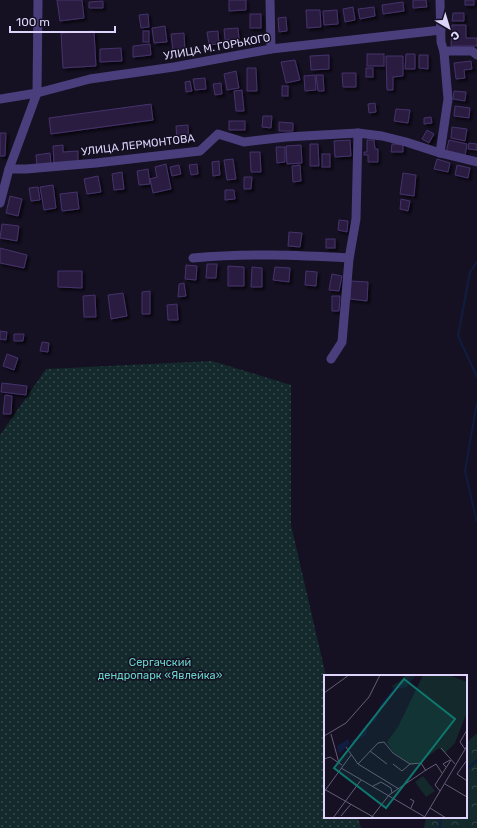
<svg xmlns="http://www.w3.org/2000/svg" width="477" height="828" font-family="Rubik,sans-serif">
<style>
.forest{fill:url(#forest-crowns)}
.park{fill:url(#park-dots)}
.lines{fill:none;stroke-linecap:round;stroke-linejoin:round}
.stream{stroke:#101c40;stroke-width:2}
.building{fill:#2a1e41;stroke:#45326b;filter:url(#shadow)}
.minor{stroke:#4a3f7c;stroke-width:9}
.labels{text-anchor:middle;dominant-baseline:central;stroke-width:3;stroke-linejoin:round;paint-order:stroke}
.street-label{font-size:11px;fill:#ded4fb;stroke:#151022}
.park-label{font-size:11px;fill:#67d4c8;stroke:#151022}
.inset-river{fill:none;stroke:#101c40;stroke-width:2}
.inset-road{fill:none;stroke:#655e79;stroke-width:1}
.view{fill:#0f766e;fill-opacity:0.15;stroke:#0f766e;stroke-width:2}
.inset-edge{fill:none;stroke:#ded4fb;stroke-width:2}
</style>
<defs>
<pattern id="forest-crowns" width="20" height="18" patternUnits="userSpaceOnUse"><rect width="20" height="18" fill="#13292b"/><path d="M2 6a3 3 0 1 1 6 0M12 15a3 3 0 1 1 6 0" fill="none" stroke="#35474b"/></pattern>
<pattern id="park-dots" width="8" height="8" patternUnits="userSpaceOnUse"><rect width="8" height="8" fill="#13292b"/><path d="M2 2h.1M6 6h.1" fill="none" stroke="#35474b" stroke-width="1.8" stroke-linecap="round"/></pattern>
<filter id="shadow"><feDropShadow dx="2.5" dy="2.5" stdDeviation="1" flood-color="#0009"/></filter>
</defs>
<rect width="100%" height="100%" fill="#151022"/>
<polygon class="forest" points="477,733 477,828 424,828 426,817 466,817 466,743"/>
<polygon class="park" points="212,361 291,385 291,525 326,676 325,817 358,817 361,828 0,828 0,435 46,369"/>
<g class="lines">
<g class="stream">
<polyline points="477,262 470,272 458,336 477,377"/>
<polyline points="477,402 465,471 477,522"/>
<polyline points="466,770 477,760"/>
<polyline points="440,828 441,817"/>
</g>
</g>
<g class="building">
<polygon points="57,0 82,0 84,18 60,21"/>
<polygon points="229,0 246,0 246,10 229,11"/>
<polygon points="413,0 426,0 427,7 413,8"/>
<rect x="465" y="0" width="9" height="5"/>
<polygon points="103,1 103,8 89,8 89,2"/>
<polygon points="403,2 404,11 383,14 382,5"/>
<polygon points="353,7 355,20 345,22 343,9"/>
<polygon points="374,7 375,16 360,19 358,9"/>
<polygon points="306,10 320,10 321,27 307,28"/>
<polygon points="337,10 338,24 324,25 323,11"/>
<polygon points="453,13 464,13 464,21 452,21"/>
<polygon points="148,14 149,27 141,28 139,15"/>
<rect x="250" y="14" width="11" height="14"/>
<polygon points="286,17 287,31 279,32 278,18"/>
<polygon points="452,25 466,25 466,38 477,38 477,46 451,46"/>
<polygon points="165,26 167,42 154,43 152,28"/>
<polygon points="238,28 239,39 225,40 224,29"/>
<polygon points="94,31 96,66 63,68 61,33"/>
<rect x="143" y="31" width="6" height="11"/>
<polygon points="218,31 219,44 209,45 207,32"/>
<polygon points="184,33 185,50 173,51 171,34"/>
<polygon points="150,44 151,55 133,57 133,46"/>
<polygon points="121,48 122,61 100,62 100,49"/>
<rect x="367" y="54" width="17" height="12"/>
<polygon points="406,54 415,54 415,69 405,69"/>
<polygon points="329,55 329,69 311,70 310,56"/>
<polygon points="419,55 428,55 428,69 419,68"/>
<polygon points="386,56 403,56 403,76 393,77 393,90 387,90"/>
<polygon points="295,60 300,80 286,83 281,62"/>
<polygon points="471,61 472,69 464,70 465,78 456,79 454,63"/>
<polygon points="247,68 256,68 257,91 247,91"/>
<rect x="366" y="68" width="7" height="9"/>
<polygon points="236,71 239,88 227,90 224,74"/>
<polygon points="342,73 356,73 356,87 343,87"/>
<polygon points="315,75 316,90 305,91 304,76"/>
<polygon points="316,75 323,75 324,91 318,91"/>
<polygon points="205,78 206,89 195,90 193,79"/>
<polygon points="190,81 192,91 186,92 185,82"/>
<polygon points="221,83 222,94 215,95 213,84"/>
<rect x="282" y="86" width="6" height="10"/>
<polygon points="242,90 244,111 236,111 234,91"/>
<polygon points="454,91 466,92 465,101 453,99"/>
<polygon points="375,103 376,112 369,113 368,104"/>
<polygon points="151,104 153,120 51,134 49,118"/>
<polygon points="455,106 470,108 469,118 454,116"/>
<polygon points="396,109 410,110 408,123 394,121"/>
<polygon points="263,116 272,116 271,128 262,127"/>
<polygon points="431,117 432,123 424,124 424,118"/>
<rect x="229" y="121" width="16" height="9"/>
<polygon points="279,122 293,123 293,131 279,131"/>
<polygon points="188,125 189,141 177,142 176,126"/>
<polygon points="452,127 467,129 465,141 451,138"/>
<polygon points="427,130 434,134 429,143 422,139"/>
<polygon points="0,133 6,133 5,156 0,156"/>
<polygon points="350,140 351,156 335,157 334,141"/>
<polygon points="367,140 374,140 375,149 378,149 378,162 368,162 368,155 364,155 364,152 367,152"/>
<polygon points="449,140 467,144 465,156 446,153"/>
<polygon points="469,143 477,144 477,150 468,149"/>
<polygon points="310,144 318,144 319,166 310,166"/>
<polygon points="392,144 403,144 403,152 391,152"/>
<polygon points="63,145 63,152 78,151 78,162 54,164 53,146"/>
<polygon points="301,145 302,163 287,164 286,146"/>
<polygon points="276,147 285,147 285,162 277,163"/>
<polygon points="250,152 260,152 261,172 251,172"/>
<polygon points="50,153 51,164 37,166 36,155"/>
<rect x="322" y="154" width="8" height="13"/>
<polygon points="233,159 236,179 227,180 224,160"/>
<polygon points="437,159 450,163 448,172 434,169"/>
<polygon points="219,161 220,175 213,176 212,162"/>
<polygon points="166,164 171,189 153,193 150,179 157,177 155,167"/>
<polygon points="197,164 198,174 191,175 189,165"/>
<polygon points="179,165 181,174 172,176 170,167"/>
<polygon points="300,165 301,181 293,182 292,166"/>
<polygon points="457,165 470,168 468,178 455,175"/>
<polygon points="148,169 150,184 139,185 137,171"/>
<polygon points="122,172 124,189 114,190 112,174"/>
<polygon points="403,173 416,175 414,196 400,194"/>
<polygon points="98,176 101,192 87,194 84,179"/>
<polygon points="244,177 252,177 251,189 244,189"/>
<polygon points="53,185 56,208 44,210 40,187"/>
<polygon points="38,187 40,200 31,201 29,188"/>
<polygon points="225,190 234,190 235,199 225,200"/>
<polygon points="77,192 79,209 62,211 60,194"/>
<polygon points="10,196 22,199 18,216 6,213"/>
<polygon points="401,199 410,201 408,211 400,209"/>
<polygon points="339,220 348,221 347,232 338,230"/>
<polygon points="2,224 19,226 17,241 0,238"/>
<polygon points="289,232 302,233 300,247 288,246"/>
<rect x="326" y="239" width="9" height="9"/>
<polygon points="0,248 27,255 24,268 0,263"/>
<polygon points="207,264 217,264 216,278 206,278"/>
<polygon points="186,265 197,266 196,280 185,279"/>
<polygon points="228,266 244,267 244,286 228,286"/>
<polygon points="252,267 262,268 262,287 251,287"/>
<polygon points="275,267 290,268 289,282 273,280"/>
<polygon points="58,271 82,271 82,288 58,287"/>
<polygon points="306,271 317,272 316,286 305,285"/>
<polygon points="332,274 342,276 339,291 329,290"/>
<polygon points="351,281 368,282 367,301 350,299"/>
<polygon points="184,283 186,296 178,297 179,284"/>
<polygon points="150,291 150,314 142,314 142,292"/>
<polygon points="123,293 127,316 111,319 108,295"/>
<polygon points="95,295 96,317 84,317 83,296"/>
<polygon points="332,296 340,296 339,311 332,311"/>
<polygon points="177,304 178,320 168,320 167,305"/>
<polygon points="0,331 7,332 6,340 0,339"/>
<polygon points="14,334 24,334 23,341 14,341"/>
<polygon points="42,342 49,343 48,352 40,351"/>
<polygon points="7,354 18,358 14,370 3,366"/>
<polygon points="2,383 27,386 26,395 1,392"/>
<polygon points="5,395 12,396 11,414 3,414"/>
</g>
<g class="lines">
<g class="minor">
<polyline points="270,0 271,49"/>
<polyline points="440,0 441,42 444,52 448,99 440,153"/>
<polyline points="444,52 449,51 472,51 477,55"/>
<polyline points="0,99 37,93 90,79 174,67 271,49 441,30"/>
<polyline points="9,169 26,169 96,163 200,151 218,134 244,142 286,137 358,133 382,136 406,142 440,153 477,162"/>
<polyline points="0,203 9,169 37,93 38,0"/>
<path d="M 193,258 C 245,253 297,255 349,258"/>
<polyline points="331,359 342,342 349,259 356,219 358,133"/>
</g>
</g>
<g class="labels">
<g class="street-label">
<text transform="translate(217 47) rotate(-10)">УЛИЦА М. ГОРЬКОГО</text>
<text transform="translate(138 145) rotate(-7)">УЛИЦА ЛЕРМОНТОВА</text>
</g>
<g class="park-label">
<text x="160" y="662">Сергачский<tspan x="160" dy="13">дендропарк «Явлейка»</tspan></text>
</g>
</g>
<g transform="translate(324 675)">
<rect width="143" height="143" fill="#151022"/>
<path d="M 99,101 L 111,116 L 102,122 L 91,107 Z" fill="#13292b"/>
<path d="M 81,0 L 92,0 L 82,12 L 70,14 L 68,11 L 78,5 Z" fill="#13292b"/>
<path d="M 99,0 L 125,0 L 143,7 L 143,37 L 131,68 L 121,78 L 115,73 L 98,86 L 88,90 L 69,77 L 63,67 L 74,52 Z" fill="#13292b"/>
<path d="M 24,64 L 26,69 L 15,79 L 13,71 Z" fill="#101c40"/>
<path class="inset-river" d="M 27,67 L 41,59 L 42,52 L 51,44 L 57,31 L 72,12 L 80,11 L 90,0"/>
<path class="inset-road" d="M 0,18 L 25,0M 7,59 L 15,88 L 18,90M 0,61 L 22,48 L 45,22 L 56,0M 22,72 L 34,89 L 75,114M 117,73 L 131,89M 141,74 L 136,67 L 143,55M 46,76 L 63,89M 0,84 L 6,82 L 15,88M 143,85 L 133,99 L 143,106M 34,89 L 54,68 L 60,67 L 69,78 L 86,89 L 97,88 L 102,96M 69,89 L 78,96 L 86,89M 122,92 L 119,89 L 126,85M 17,93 L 101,142M 121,109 L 143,122M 49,111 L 57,107 L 67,113 L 68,118M 0,114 L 51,143M 116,116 L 111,110 L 127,85M 0,117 L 27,80M 86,124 L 90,126 L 87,133M 106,133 L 122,143M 17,141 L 27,129M 9,143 L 37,105M 47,143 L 65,120 L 102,95 L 112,89 L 118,98M 100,143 L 143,71"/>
<path class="view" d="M 80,4 L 131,44 L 62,133 L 10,93 Z"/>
<rect width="143" height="143" class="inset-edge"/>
</g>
<g transform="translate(449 28) rotate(142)" stroke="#151022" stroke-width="3" paint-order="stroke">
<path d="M0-3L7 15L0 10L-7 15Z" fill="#ded4fb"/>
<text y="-6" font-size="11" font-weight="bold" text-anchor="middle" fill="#ded4fb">С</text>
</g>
<path d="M10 26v6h105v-6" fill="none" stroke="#ded4fb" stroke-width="2"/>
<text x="16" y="26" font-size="12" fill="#ded4fb" stroke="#151022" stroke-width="3" paint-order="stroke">100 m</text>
</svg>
